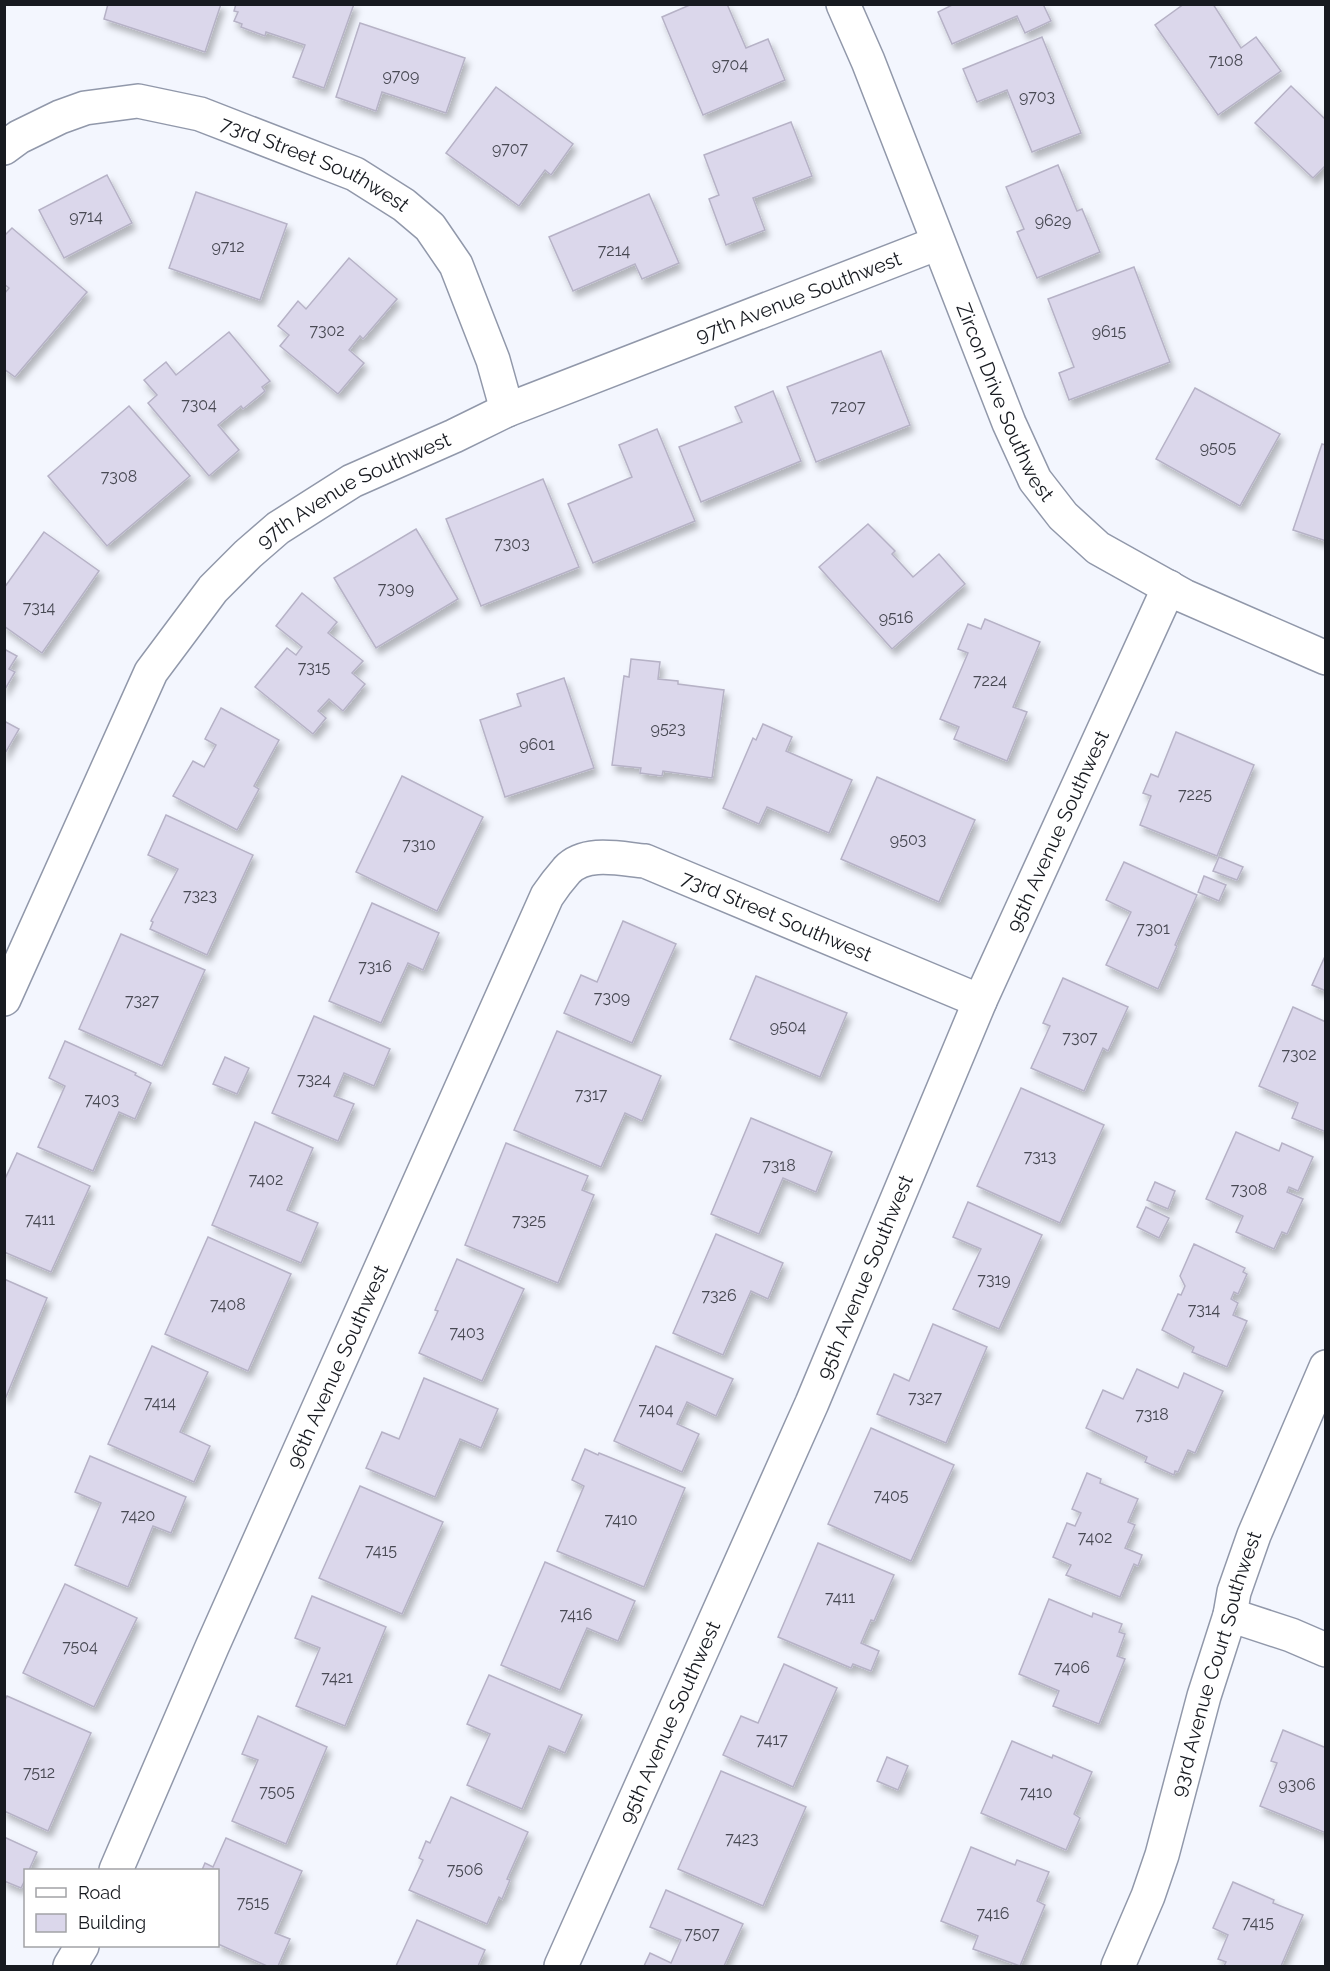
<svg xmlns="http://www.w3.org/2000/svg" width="1330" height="1971" font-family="Raleway,sans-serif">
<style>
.building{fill:#dbd7eb;stroke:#b6b2c6;stroke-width:1.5;filter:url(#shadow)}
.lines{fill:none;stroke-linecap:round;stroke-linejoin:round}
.street-casing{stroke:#9198aa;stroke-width:36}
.secondary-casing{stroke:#9198aa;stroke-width:36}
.street{stroke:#fff;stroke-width:33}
.secondary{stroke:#fff;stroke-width:33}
.labels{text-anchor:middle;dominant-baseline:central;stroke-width:6;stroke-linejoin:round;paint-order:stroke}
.number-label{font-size:16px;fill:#484953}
.street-label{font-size:20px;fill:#171a20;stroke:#fff}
</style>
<defs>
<filter id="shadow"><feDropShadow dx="3.5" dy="6" stdDeviation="3" flood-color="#0004"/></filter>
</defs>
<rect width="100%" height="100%" fill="#f3f6fe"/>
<g class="building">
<polygon points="108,4 221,4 205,52 104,19"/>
<polygon points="236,4 354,4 324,88 293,77 305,45 266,32 265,36 241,27 242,24 234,21 238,12 234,11"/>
<polygon points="692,4 727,4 746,48 768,39 785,80 703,115 662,17"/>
<polygon points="1043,4 1051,21 1025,33 1017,16 952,44 938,12 954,4"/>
<polygon points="1184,4 1213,4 1241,48 1256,37 1281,71 1218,115 1155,25"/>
<polygon points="360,23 465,58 446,113 382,92 376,111 336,97"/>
<polygon points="1042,37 1081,133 1032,152 1007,90 977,102 963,69"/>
<polygon points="1291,86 1326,120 1326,165 1313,178 1255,123"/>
<polygon points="496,87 573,144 551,175 545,170 519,206 446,153"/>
<polygon points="791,122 812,176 753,198 765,230 726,245 709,199 719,195 704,155"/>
<polygon points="1058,165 1077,211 1082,209 1100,252 1037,278 1017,232 1024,229 1006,187"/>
<polygon points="107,175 132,223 64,258 39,210"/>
<polygon points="196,192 287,224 260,300 169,268"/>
<polygon points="649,194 679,263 642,279 635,264 573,291 549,237"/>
<polygon points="12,228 87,292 15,377 4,369 4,294 9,288 4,284 4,236"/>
<polygon points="349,258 397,299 363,339 360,336 349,350 364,363 338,394 280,346 289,335 278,326 298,301 306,309"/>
<polygon points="1134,267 1170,362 1069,400 1059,373 1074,367 1048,299"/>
<polygon points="229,332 270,381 262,387 265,391 243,409 241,406 218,425 239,450 209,476 148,403 157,395 144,380 166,362 176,375"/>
<polygon points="881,351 910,425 816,462 787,387"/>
<polygon points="1195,388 1280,434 1240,506 1156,459"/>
<polygon points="773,391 801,461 701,502 679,447 742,422 735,407"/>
<polygon points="129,406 190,476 107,546 48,476"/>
<polygon points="657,429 695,521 593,563 568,504 632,477 619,445"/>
<polygon points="1322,444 1326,445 1326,541 1293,530"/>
<polygon points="543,479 579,567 481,606 446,519"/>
<polygon points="868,524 895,551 892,554 913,577 939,554 965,584 892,649 819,567"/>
<polygon points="416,529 458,599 376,648 334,578"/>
<polygon points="44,532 99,571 42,653 4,626 4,588"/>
<polygon points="302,593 337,622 328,633 363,661 352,673 365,684 343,711 329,699 318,711 326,718 313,734 255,687 287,648 296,655 302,647 276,626"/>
<polygon points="985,619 1040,642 1013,707 1027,712 1007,761 954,739 959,727 940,719 968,653 958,649 968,624 981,629"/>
<polygon points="4,649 17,656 9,669 15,672 4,691"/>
<polygon points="631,659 660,662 658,679 678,681 678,684 724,690 712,778 663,771 662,776 640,773 641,768 612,765 624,676 629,677"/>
<polygon points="564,678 594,768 505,797 480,720 521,706 517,694"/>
<polygon points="221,708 279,740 254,786 259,789 237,830 173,796 193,761 204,767 216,745 205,739"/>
<polygon points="4,721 19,729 4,755"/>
<polygon points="763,724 792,737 786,751 852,780 829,833 767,807 759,824 723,808 753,738 756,740"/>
<polygon points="1176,732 1254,765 1217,856 1140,825 1151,796 1143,793 1151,774 1158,777"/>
<polygon points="402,776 483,817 437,911 356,872"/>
<polygon points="877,777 975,820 939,902 841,859"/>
<polygon points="166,815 253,855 207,955 150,929 153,922 151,921 178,869 148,855"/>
<polygon points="1219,857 1243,867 1237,880 1213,871"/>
<polygon points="1124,862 1197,895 1175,945 1177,946 1158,989 1106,965 1131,912 1106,900"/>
<polygon points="1204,876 1226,885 1219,901 1198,892"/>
<polygon points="372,903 439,933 423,970 408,963 381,1023 329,1001"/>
<polygon points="623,921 676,944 632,1043 564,1013 581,975 597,982"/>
<polygon points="121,934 205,970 162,1066 79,1029"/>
<polygon points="1326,954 1326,991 1312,985"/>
<polygon points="756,976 847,1013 820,1077 730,1039"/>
<polygon points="1063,978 1128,1007 1108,1051 1103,1048 1084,1091 1031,1068 1050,1026 1043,1023"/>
<polygon points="1293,1007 1326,1022 1326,1132 1292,1118 1298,1103 1259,1086"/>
<polygon points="314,1016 390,1049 374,1086 344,1073 334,1096 354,1104 338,1141 272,1113"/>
<polygon points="557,1031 661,1076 642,1121 625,1113 601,1167 514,1130"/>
<polygon points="65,1041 136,1073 135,1075 151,1083 135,1119 119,1112 93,1171 38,1147 65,1086 49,1078"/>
<polygon points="225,1057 249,1068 237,1094 213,1084"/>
<polygon points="1021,1088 1104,1125 1060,1223 977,1186"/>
<polygon points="751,1118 832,1152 816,1192 783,1178 759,1234 711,1214"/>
<polygon points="255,1122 313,1148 287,1210 318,1223 301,1263 212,1225"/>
<polygon points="1236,1132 1279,1151 1282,1143 1313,1157 1298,1191 1289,1187 1287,1192 1303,1199 1287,1234 1282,1232 1274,1249 1236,1232 1243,1216 1206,1199"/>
<polygon points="506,1143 588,1176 582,1190 594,1195 558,1283 465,1245"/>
<polygon points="17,1153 90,1186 51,1272 4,1252 4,1181"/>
<polygon points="1155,1182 1175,1191 1168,1209 1147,1200"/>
<polygon points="968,1202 1042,1235 999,1329 953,1309 981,1249 953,1237"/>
<polygon points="1146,1207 1169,1218 1159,1238 1137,1227"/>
<polygon points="716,1234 783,1263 768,1299 751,1291 723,1355 673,1333"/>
<polygon points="208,1237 291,1274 248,1371 165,1334"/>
<polygon points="1194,1244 1245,1268 1243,1272 1247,1274 1238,1294 1234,1292 1231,1299 1238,1303 1233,1315 1247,1321 1227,1367 1192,1352 1194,1347 1162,1330 1178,1294 1181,1295 1185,1286 1180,1276"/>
<polygon points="457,1259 524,1289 482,1381 419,1353 438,1311 435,1310"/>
<polygon points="4,1279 47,1298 6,1397 4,1396"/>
<polygon points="933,1324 987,1347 946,1443 877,1414 894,1374 909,1381"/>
<polygon points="152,1346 208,1372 180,1432 210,1446 194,1482 108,1444"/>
<polygon points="656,1346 733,1379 716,1416 687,1402 677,1424 699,1434 682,1472 614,1441"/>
<polygon points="1137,1369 1178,1388 1184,1373 1223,1391 1195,1453 1188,1450 1178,1472 1175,1471 1174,1475 1145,1462 1147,1457 1086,1428 1103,1390 1123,1399"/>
<polygon points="424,1378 498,1409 481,1448 460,1439 435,1497 366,1468 382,1432 399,1439"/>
<polygon points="871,1428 954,1465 911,1561 828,1524"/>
<polygon points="585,1449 598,1455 599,1453 685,1488 644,1587 557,1551 584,1486 572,1480"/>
<polygon points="90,1456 186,1497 171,1533 153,1526 128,1587 75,1565 101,1503 75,1492"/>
<polygon points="1087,1473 1101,1479 1100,1483 1138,1499 1128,1522 1135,1525 1125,1548 1142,1555 1138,1566 1134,1564 1120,1597 1066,1575 1071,1565 1053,1557 1067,1523 1075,1526 1081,1513 1072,1509"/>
<polygon points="360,1486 443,1522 402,1614 319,1578"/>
<polygon points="818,1543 894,1575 874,1621 871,1620 861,1643 879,1651 871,1671 853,1664 851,1668 778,1637"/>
<polygon points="545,1562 635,1601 618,1641 587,1628 560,1690 501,1665"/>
<polygon points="65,1584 137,1618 94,1707 23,1673"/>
<polygon points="312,1596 386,1627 345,1726 296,1706 320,1648 295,1638"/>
<polygon points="1049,1599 1092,1617 1093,1613 1122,1624 1119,1632 1125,1634 1117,1656 1125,1659 1099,1724 1053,1706 1059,1691 1019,1674"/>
<polygon points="784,1664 837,1688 793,1787 723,1755 741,1716 758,1723"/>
<polygon points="489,1675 582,1715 565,1753 549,1746 522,1809 467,1785 490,1734 467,1724"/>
<polygon points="7,1696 91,1733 48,1831 4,1811 4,1702"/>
<polygon points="258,1716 327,1747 286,1844 232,1821 258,1760 242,1754"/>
<polygon points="1283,1730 1324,1747 1326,1744 1326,1833 1260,1806 1277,1763 1271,1761"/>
<polygon points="1012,1741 1052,1758 1053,1755 1092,1772 1074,1814 1080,1818 1066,1850 981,1813"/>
<polygon points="887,1757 908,1766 898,1790 877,1781"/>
<polygon points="721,1771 806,1807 763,1906 678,1869"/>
<polygon points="451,1797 528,1832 507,1879 510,1880 502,1899 499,1897 487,1924 409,1890 423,1860 419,1858 426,1841 430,1843"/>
<polygon points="4,1837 37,1852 29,1870 26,1870 26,1878 21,1888 4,1881"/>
<polygon points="226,1838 302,1871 275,1933 290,1939 278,1966 267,1966 218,1944 218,1870 202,1870 205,1863 213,1867"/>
<polygon points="971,1847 1015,1865 1017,1860 1049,1872 1037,1901 1045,1905 1020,1966 973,1949 978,1936 941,1921"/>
<polygon points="1233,1882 1274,1900 1273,1903 1303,1915 1281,1966 1224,1966 1226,1962 1218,1959 1228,1935 1213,1928"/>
<polygon points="666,1890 743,1924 724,1966 644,1966 650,1953 671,1963 681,1940 650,1927"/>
<polygon points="417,1920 485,1950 478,1966 396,1966"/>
</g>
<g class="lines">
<g class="street-casing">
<g id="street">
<path id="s1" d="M 4,148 L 19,137 L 60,117 L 85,108 L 138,101 L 200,114 L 355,174 L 404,205 L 430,227 L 456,265 L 493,360 L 507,410"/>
<path id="s2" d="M 4,999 L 151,672 L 213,589 L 248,554 L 278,528 L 352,481 L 454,436 L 507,410 L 938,243"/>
<polyline points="1230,1615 1291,1635 1326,1650"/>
<path id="s3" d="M 116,1870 L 212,1647 L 547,896 C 553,887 560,878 567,870 C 586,850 621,859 645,861 L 980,1001"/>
<polyline points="70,1966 82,1946"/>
<path id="s4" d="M 561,1966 L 812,1403 L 980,1001 L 1169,587"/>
<path id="s5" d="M 1118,1966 L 1148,1896 L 1162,1855 L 1204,1696 L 1230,1615 L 1234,1592 L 1254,1535 L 1326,1367"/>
</g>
</g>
<g class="secondary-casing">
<g id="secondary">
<path id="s6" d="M 843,4 L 868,61 L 1009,423 L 1035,480 L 1063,516 L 1098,548 L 1184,596 L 1326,658"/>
</g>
</g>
<use href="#street" class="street"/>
<use href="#secondary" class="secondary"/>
</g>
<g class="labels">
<g class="number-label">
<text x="1226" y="60">7108</text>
<text x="730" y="64">9704</text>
<text x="401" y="75">9709</text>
<text x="1037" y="96">9703</text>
<text x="510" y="148">9707</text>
<text x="86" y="216">9714</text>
<text x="1053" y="220">9629</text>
<text x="228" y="246">9712</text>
<text x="614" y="250">7214</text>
<text x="327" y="330">7302</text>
<text x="1109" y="331">9615</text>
<text x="199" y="404">7304</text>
<text x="848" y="406">7207</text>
<text x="1218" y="447">9505</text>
<text x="119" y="476">7308</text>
<text x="512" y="543">7303</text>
<text x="396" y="588">7309</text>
<text x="39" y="607">7314</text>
<text x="896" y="617">9516</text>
<text x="314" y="667">7315</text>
<text x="990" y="680">7224</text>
<text x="668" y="728">9523</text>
<text x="537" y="744">9601</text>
<text x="1195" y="794">7225</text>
<text x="908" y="839">9503</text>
<text x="419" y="844">7310</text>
<text x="200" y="895">7323</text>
<text x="1153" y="928">7301</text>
<text x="375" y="966">7316</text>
<text x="612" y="997">7309</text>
<text x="142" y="1000">7327</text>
<text x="788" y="1026">9504</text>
<text x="1080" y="1037">7307</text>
<text x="1299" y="1054">7302</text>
<text x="314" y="1079">7324</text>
<text x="591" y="1094">7317</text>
<text x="102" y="1099">7403</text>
<text x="1040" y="1156">7313</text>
<text x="779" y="1165">7318</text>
<text x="266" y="1179">7402</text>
<text x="1249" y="1189">7308</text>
<text x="40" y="1219">7411</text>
<text x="529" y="1220">7325</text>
<text x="994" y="1279">7319</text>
<text x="719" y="1295">7326</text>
<text x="228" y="1304">7408</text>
<text x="1204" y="1309">7314</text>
<text x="467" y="1332">7403</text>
<text x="925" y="1397">7327</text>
<text x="160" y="1402">7414</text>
<text x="656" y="1409">7404</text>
<text x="1152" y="1414">7318</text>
<text x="891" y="1495">7405</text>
<text x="138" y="1515">7420</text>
<text x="621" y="1519">7410</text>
<text x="1095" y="1537">7402</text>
<text x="381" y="1550">7415</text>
<text x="840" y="1597">7411</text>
<text x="576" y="1614">7416</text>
<text x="80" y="1646">7504</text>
<text x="1072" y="1667">7406</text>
<text x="337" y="1677">7421</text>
<text x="772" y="1739">7417</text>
<text x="39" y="1772">7512</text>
<text x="1297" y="1784">9306</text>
<text x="277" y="1791">7505</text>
<text x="1036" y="1792">7410</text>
<text x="742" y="1838">7423</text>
<text x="465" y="1869">7506</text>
<text x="253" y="1902">7515</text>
<text x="993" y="1913">7416</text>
<text x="1258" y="1922">7415</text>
<text x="702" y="1933">7507</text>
</g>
<g class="street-label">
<text stroke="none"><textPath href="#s1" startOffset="333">73rd Street Southwest</textPath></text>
<text stroke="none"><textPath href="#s2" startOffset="1122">97th Avenue Southwest</textPath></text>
<text stroke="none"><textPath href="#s6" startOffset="430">Zircon Drive Southwest</textPath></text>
<text stroke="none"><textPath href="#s2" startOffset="636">97th Avenue Southwest</textPath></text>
<text stroke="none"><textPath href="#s4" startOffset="1239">95th Avenue Southwest</textPath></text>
<text stroke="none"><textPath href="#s3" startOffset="1322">73rd Street Southwest</textPath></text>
<text stroke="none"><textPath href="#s4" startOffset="753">95th Avenue Southwest</textPath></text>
<text stroke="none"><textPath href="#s3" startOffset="550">96th Avenue Southwest</textPath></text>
<text stroke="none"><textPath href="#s5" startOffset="318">93rd Avenue Court Southwest</textPath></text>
<text stroke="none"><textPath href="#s4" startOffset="267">95th Avenue Southwest</textPath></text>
</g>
</g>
<rect width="1330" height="1971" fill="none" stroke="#171a20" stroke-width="12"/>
<rect x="24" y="1869" width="195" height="78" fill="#ffffff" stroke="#a2a3a6" stroke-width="1.5"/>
<rect x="36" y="1888" width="30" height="9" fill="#ffffff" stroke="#a2a3a6" stroke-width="1.5"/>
<text x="78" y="1899" font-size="18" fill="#171a20">Road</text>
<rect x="36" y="1914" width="30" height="18" fill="#dbd7eb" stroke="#a2a3a6" stroke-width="1.5"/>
<text x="78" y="1929" font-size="18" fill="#171a20">Building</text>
</svg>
